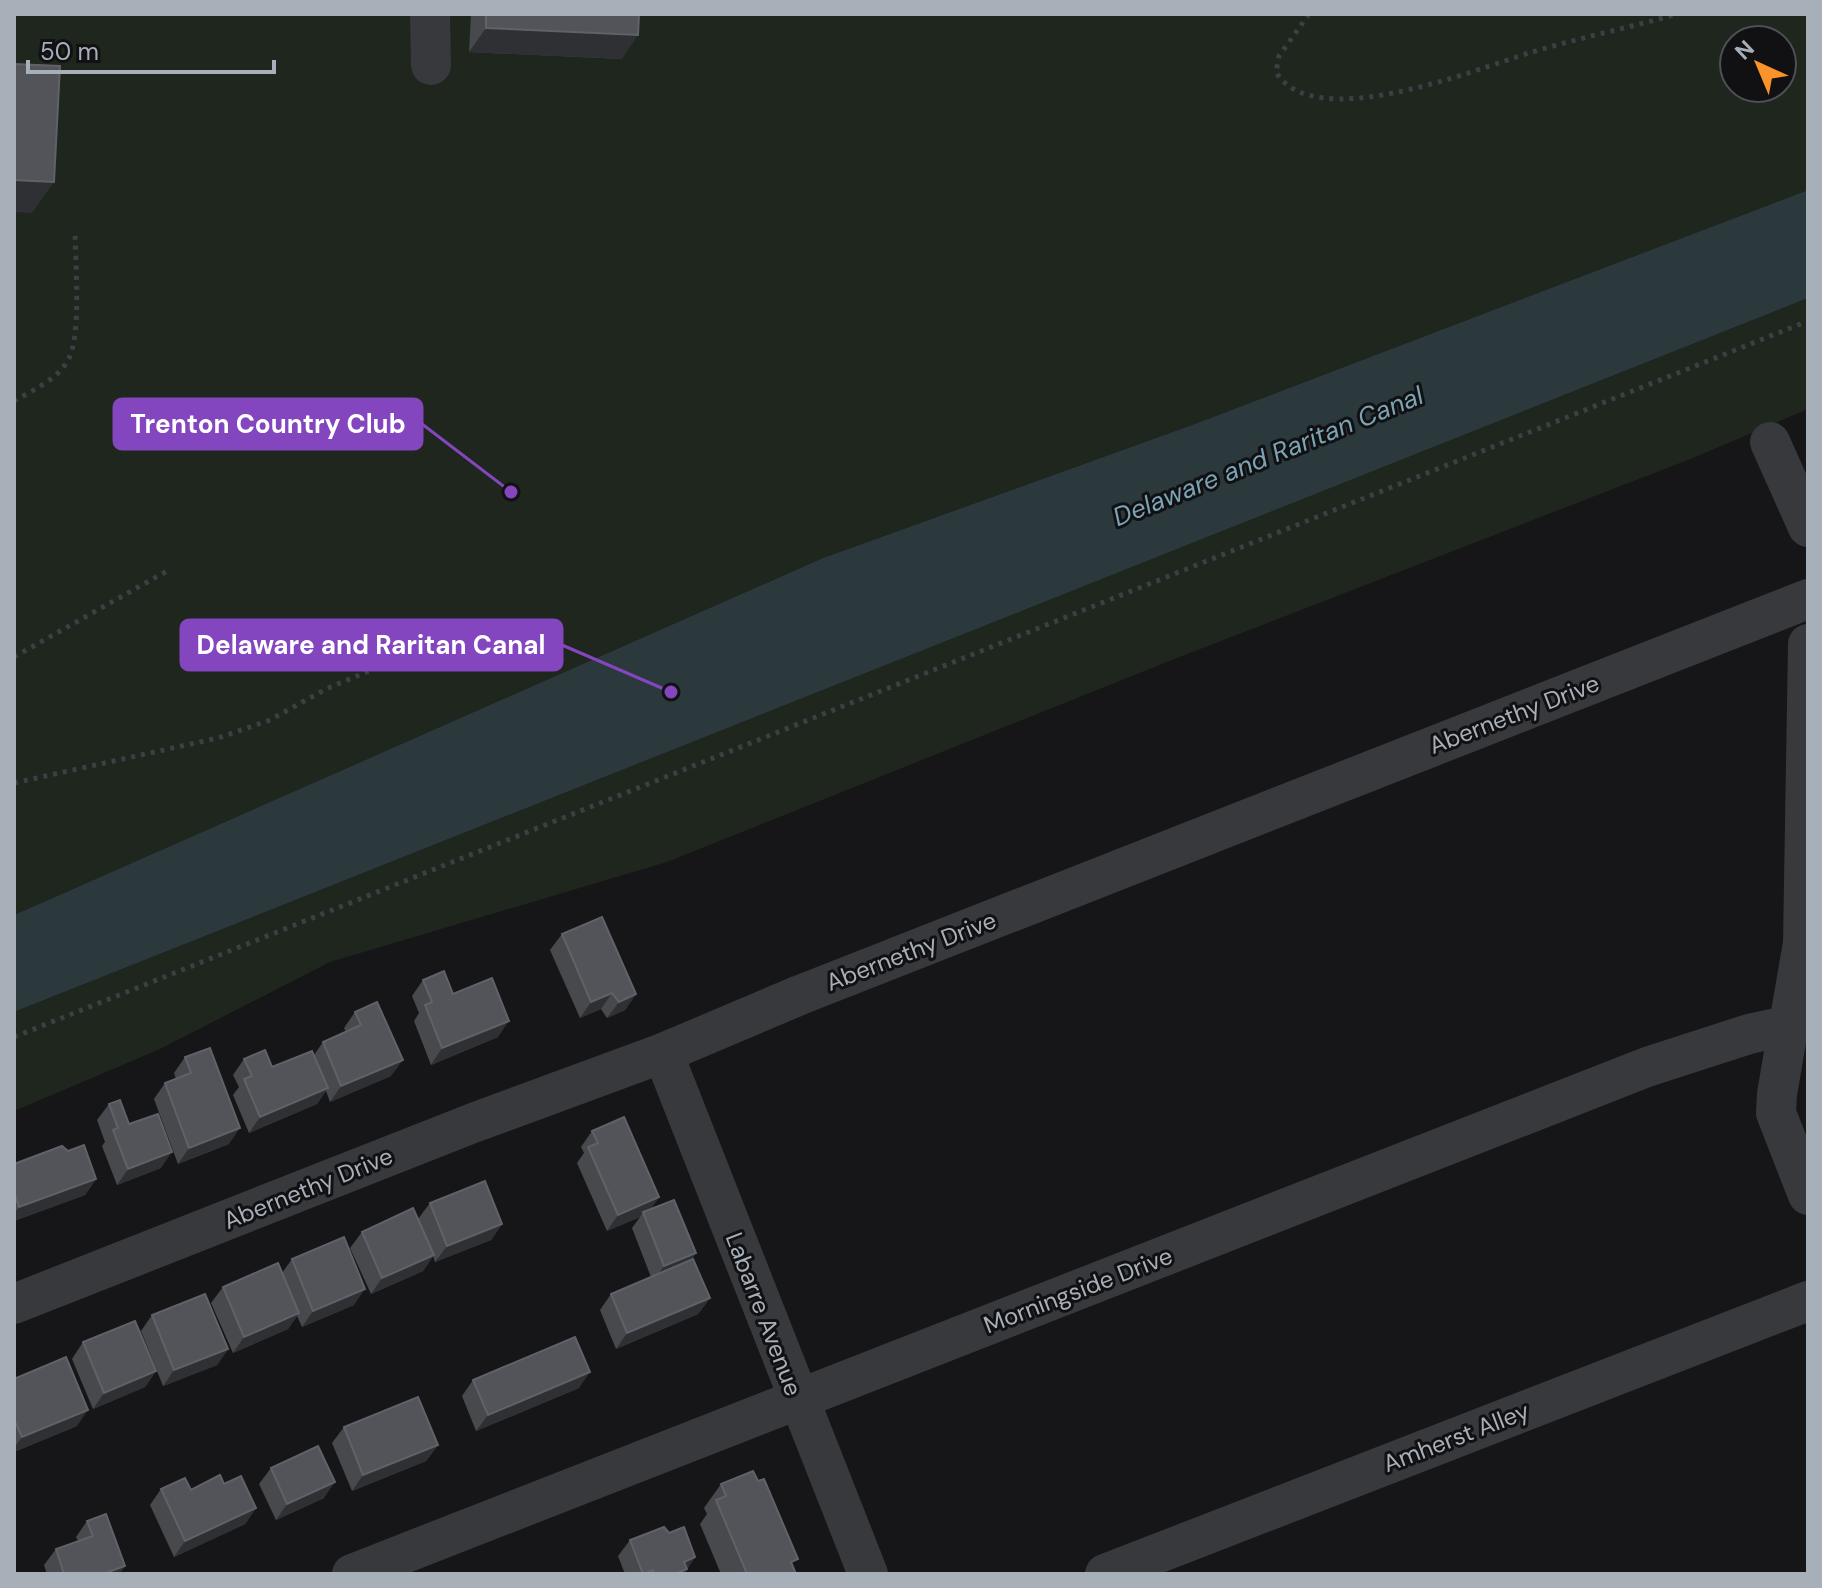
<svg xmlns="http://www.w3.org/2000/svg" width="1822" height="1588" font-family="'DM Sans',sans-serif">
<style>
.green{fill:#1e261d;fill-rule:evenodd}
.water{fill:#2b383c}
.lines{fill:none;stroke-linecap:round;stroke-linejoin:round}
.path{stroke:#3c4044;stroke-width:5;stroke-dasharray:4 6;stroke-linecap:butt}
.minor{stroke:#37393d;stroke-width:40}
.wall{fill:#47494d}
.shaded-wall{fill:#2f3033}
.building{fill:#525459;stroke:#5f6268;stroke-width:2}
.labels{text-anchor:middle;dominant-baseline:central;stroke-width:6;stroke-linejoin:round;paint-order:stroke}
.street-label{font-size:24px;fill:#a7afb9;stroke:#111113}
.water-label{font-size:26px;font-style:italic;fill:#7ca4b5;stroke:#111113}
.leader{fill:none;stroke:#8446be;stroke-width:3}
.callout-dot{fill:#8446be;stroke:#111113;stroke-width:3}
.callout{fill:#8446be;stroke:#8446be;stroke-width:3}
.callout-label{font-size:26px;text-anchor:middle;font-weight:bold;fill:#fff}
</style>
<rect width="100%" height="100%" fill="#161618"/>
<g class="green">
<path d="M 14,14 L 1808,14 L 1808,190 L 1192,425 L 823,558 L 14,915 ZM 1734,40 L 1782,40 L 1782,88 L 1734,88 Z"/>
<polygon points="1808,298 1808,409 1693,458 1177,658 667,862 330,962 158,1050 14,1111 14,1012"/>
</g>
<polygon class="water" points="1808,190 1808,298 14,1012 14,915 823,558 1192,425"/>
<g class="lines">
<g class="path">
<path d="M 1309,14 L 1279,56 L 1276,72 C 1313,135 1474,70 1529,53 C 1578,38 1628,28 1677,14"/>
<path d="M 14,401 C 32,391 58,379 68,360 C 82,336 75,260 75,230"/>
<polyline points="14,657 167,571"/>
<polyline points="14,783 218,738 270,720 326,689 383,665"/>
<polyline points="14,1037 1808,321"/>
</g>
<g class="minor">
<polyline points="430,14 431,65"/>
<polyline points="1770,442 1808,527"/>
<polyline points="1808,644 1803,943 1777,1094 1776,1113 1808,1195"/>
<polyline points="663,1053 868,1574"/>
<polyline points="14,1304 473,1123 663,1053 800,995 1808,599"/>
<polyline points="352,1574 1647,1067 1749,1034 1808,1021"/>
<polyline points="1105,1574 1808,1301"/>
</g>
</g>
<g class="wall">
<polygon points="471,14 639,14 622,59 469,52"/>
<polygon points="562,934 636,994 625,1010 607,1018 601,1009 580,1018 550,950"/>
<polygon points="423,980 453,994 498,1037 431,1065 414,1021 419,1013 412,996"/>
<polygon points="355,1012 391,1076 330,1102 326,1091 317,1104 249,1133 233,1095 239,1087 233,1075 244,1059 272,1067 314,1055 323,1042 346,1032 344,1028"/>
<polygon points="185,1057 229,1144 178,1164 154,1099 165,1083 176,1079 174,1073"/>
<polygon points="109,1104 129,1124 161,1168 117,1185 102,1146 105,1142 97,1120"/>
<polygon points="592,1131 659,1197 650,1210 696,1253 691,1260 710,1298 698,1314 616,1349 600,1310 611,1294 651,1277 632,1228 640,1217 607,1231 577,1163 584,1153 581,1147"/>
<polygon points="14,1164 96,1179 85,1195 14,1221"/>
<polygon points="430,1203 502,1224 491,1240 435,1262 433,1256 423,1271 371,1294 350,1248 362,1232 424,1234 418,1219"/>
<polygon points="292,1259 354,1305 302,1327 297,1316 288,1329 233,1353 211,1303 223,1287 282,1273"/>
<polygon points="152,1315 228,1349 217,1365 163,1386 141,1331"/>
<polygon points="83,1342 156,1371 145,1387 93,1409 72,1359"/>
<polygon points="14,1379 77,1426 14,1452"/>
<polygon points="473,1380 579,1388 476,1431 462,1396"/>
<polygon points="344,1427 438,1445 426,1461 352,1491 332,1443"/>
<polygon points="271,1468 324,1498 276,1520 259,1484"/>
<polygon points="224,1484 256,1508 245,1524 174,1557 150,1505 161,1489 191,1490"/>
<polygon points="721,1484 792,1566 796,1574 721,1574 700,1524 707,1514 704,1508"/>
<polygon points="87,1521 125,1566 119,1574 47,1574 44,1565 56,1549 78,1541 76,1537"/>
<polygon points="669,1533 695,1557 684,1574 625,1574 618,1556 630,1540"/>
</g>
<g class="shaded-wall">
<polygon points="486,28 638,35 622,59 469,52"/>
<polygon points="14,180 54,182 32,213 14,212"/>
<polygon points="612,993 601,1009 580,1018 591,1002"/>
<polygon points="636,994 625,1010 607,1018 619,1002"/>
<polygon points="509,1021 498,1037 431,1065 442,1048"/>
<polygon points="403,1060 391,1076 330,1102 341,1086"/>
<polygon points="328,1088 317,1104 249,1133 260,1117"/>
<polygon points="240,1128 229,1144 178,1164 189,1148"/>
<polygon points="172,1152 161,1168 117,1185 128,1169"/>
<polygon points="96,1179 85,1195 14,1221 14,1214 19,1207"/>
<polygon points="659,1197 648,1213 643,1212 640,1217 607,1231 618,1215"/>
<polygon points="502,1224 491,1240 435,1262 447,1246"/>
<polygon points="696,1253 684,1269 653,1282 664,1266"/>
<polygon points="434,1255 423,1271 371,1294 382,1278"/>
<polygon points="365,1289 354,1305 302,1327 313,1311"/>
<polygon points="710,1298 698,1314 616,1349 627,1333"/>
<polygon points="299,1313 288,1329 233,1353 244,1337"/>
<polygon points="228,1349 217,1365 163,1386 174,1370"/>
<polygon points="156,1371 145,1387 93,1409 104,1393"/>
<polygon points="590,1372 579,1388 476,1431 488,1415"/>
<polygon points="88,1410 77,1426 14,1452 14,1448 22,1437"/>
<polygon points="438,1445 426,1461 352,1491 363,1475"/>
<polygon points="335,1482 324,1498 276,1520 287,1504"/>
<polygon points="256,1508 245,1524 174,1557 185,1541"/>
<polygon points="695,1557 684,1574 675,1574 684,1562"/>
<polygon points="125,1566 119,1574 103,1574"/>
</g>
<g class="building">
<polygon points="486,14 639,14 638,35 486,28"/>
<polygon points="14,64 60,66 54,182 14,180"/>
<polygon points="602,917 636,994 619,1002 612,993 591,1002 562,934"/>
<polygon points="444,971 453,994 492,978 509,1021 442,1048 425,1005 432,1002 423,980"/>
<polygon points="377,1002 403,1060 341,1086 323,1042 361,1025 355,1012"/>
<polygon points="210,1048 240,1128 189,1148 165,1083 191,1073 185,1057"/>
<polygon points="265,1050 272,1067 312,1051 328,1088 260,1117 244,1079 252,1076 244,1059"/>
<polygon points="120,1100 129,1124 158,1114 172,1152 128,1169 113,1130 118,1128 109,1104"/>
<polygon points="624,1117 659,1197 618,1215 588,1147 598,1143 592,1131"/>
<polygon points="84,1145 96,1179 19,1207 14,1191 14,1164 62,1146 68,1151"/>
<polygon points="485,1181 502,1224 447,1246 430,1203"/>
<polygon points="674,1200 696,1253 664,1266 643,1212"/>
<polygon points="413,1208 434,1255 382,1278 362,1232"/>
<polygon points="344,1237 365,1289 313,1311 292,1259"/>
<polygon points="693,1259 710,1298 627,1333 611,1294"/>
<polygon points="278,1263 299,1313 244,1337 223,1287"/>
<polygon points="205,1294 228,1349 174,1370 152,1315"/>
<polygon points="135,1321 156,1371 104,1393 83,1342"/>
<polygon points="575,1337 590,1372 488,1415 473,1380"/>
<polygon points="66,1357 88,1410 22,1437 14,1419 14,1379"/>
<polygon points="418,1397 438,1445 363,1475 344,1427"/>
<polygon points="318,1446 335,1482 287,1504 271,1468"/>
<polygon points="753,1471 758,1481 764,1479 798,1559 791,1562 796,1574 747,1574 716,1500 726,1496 721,1484"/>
<polygon points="220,1475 224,1484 241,1476 256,1508 185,1541 161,1489 185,1478 191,1490"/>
<polygon points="106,1514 125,1566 103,1574 64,1574 56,1549 93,1536 87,1521"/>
<polygon points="664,1527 669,1533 684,1527 695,1557 684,1562 687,1569 675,1574 655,1574 653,1570 643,1574 630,1540"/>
</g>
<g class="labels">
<g class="street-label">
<text transform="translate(1514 714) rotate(-21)">Abernethy Drive</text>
<text transform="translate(911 951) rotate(-21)">Abernethy Drive</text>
<text transform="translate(308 1188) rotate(-22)">Abernethy Drive</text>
<text transform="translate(1078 1290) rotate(-21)">Morningside Drive</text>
<text transform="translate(764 1314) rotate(69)">Labarre Avenue</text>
<text transform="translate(1456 1437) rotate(-21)">Amherst Alley</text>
</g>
<g class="water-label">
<text transform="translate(1268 456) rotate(-22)">Delaware and Raritan Canal</text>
</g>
</g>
<path class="leader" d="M511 492L422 424M671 692L562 645"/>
<g class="callout-dot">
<circle cx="511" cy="492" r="8"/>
<circle cx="671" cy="692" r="8"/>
</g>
<g class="callout">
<rect x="114" y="399" width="308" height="50" rx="8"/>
<rect x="181" y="620" width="381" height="50" rx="8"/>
</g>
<g class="callout-label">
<text x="268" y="433">Trenton Country Club</text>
<text x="371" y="654">Delaware and Raritan Canal</text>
</g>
<rect width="1822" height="1588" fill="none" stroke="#a7afb9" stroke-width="32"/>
<g transform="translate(1758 64) rotate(316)"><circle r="38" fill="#111113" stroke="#4d5055" stroke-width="2"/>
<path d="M0-6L14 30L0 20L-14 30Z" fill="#fb932b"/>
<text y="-12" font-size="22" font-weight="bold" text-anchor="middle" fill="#a7afb9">N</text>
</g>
<path d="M28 60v12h246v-12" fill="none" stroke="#a7afb9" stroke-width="4"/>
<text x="40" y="60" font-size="24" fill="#a7afb9" stroke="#111113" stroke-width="6" paint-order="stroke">50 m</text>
</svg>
